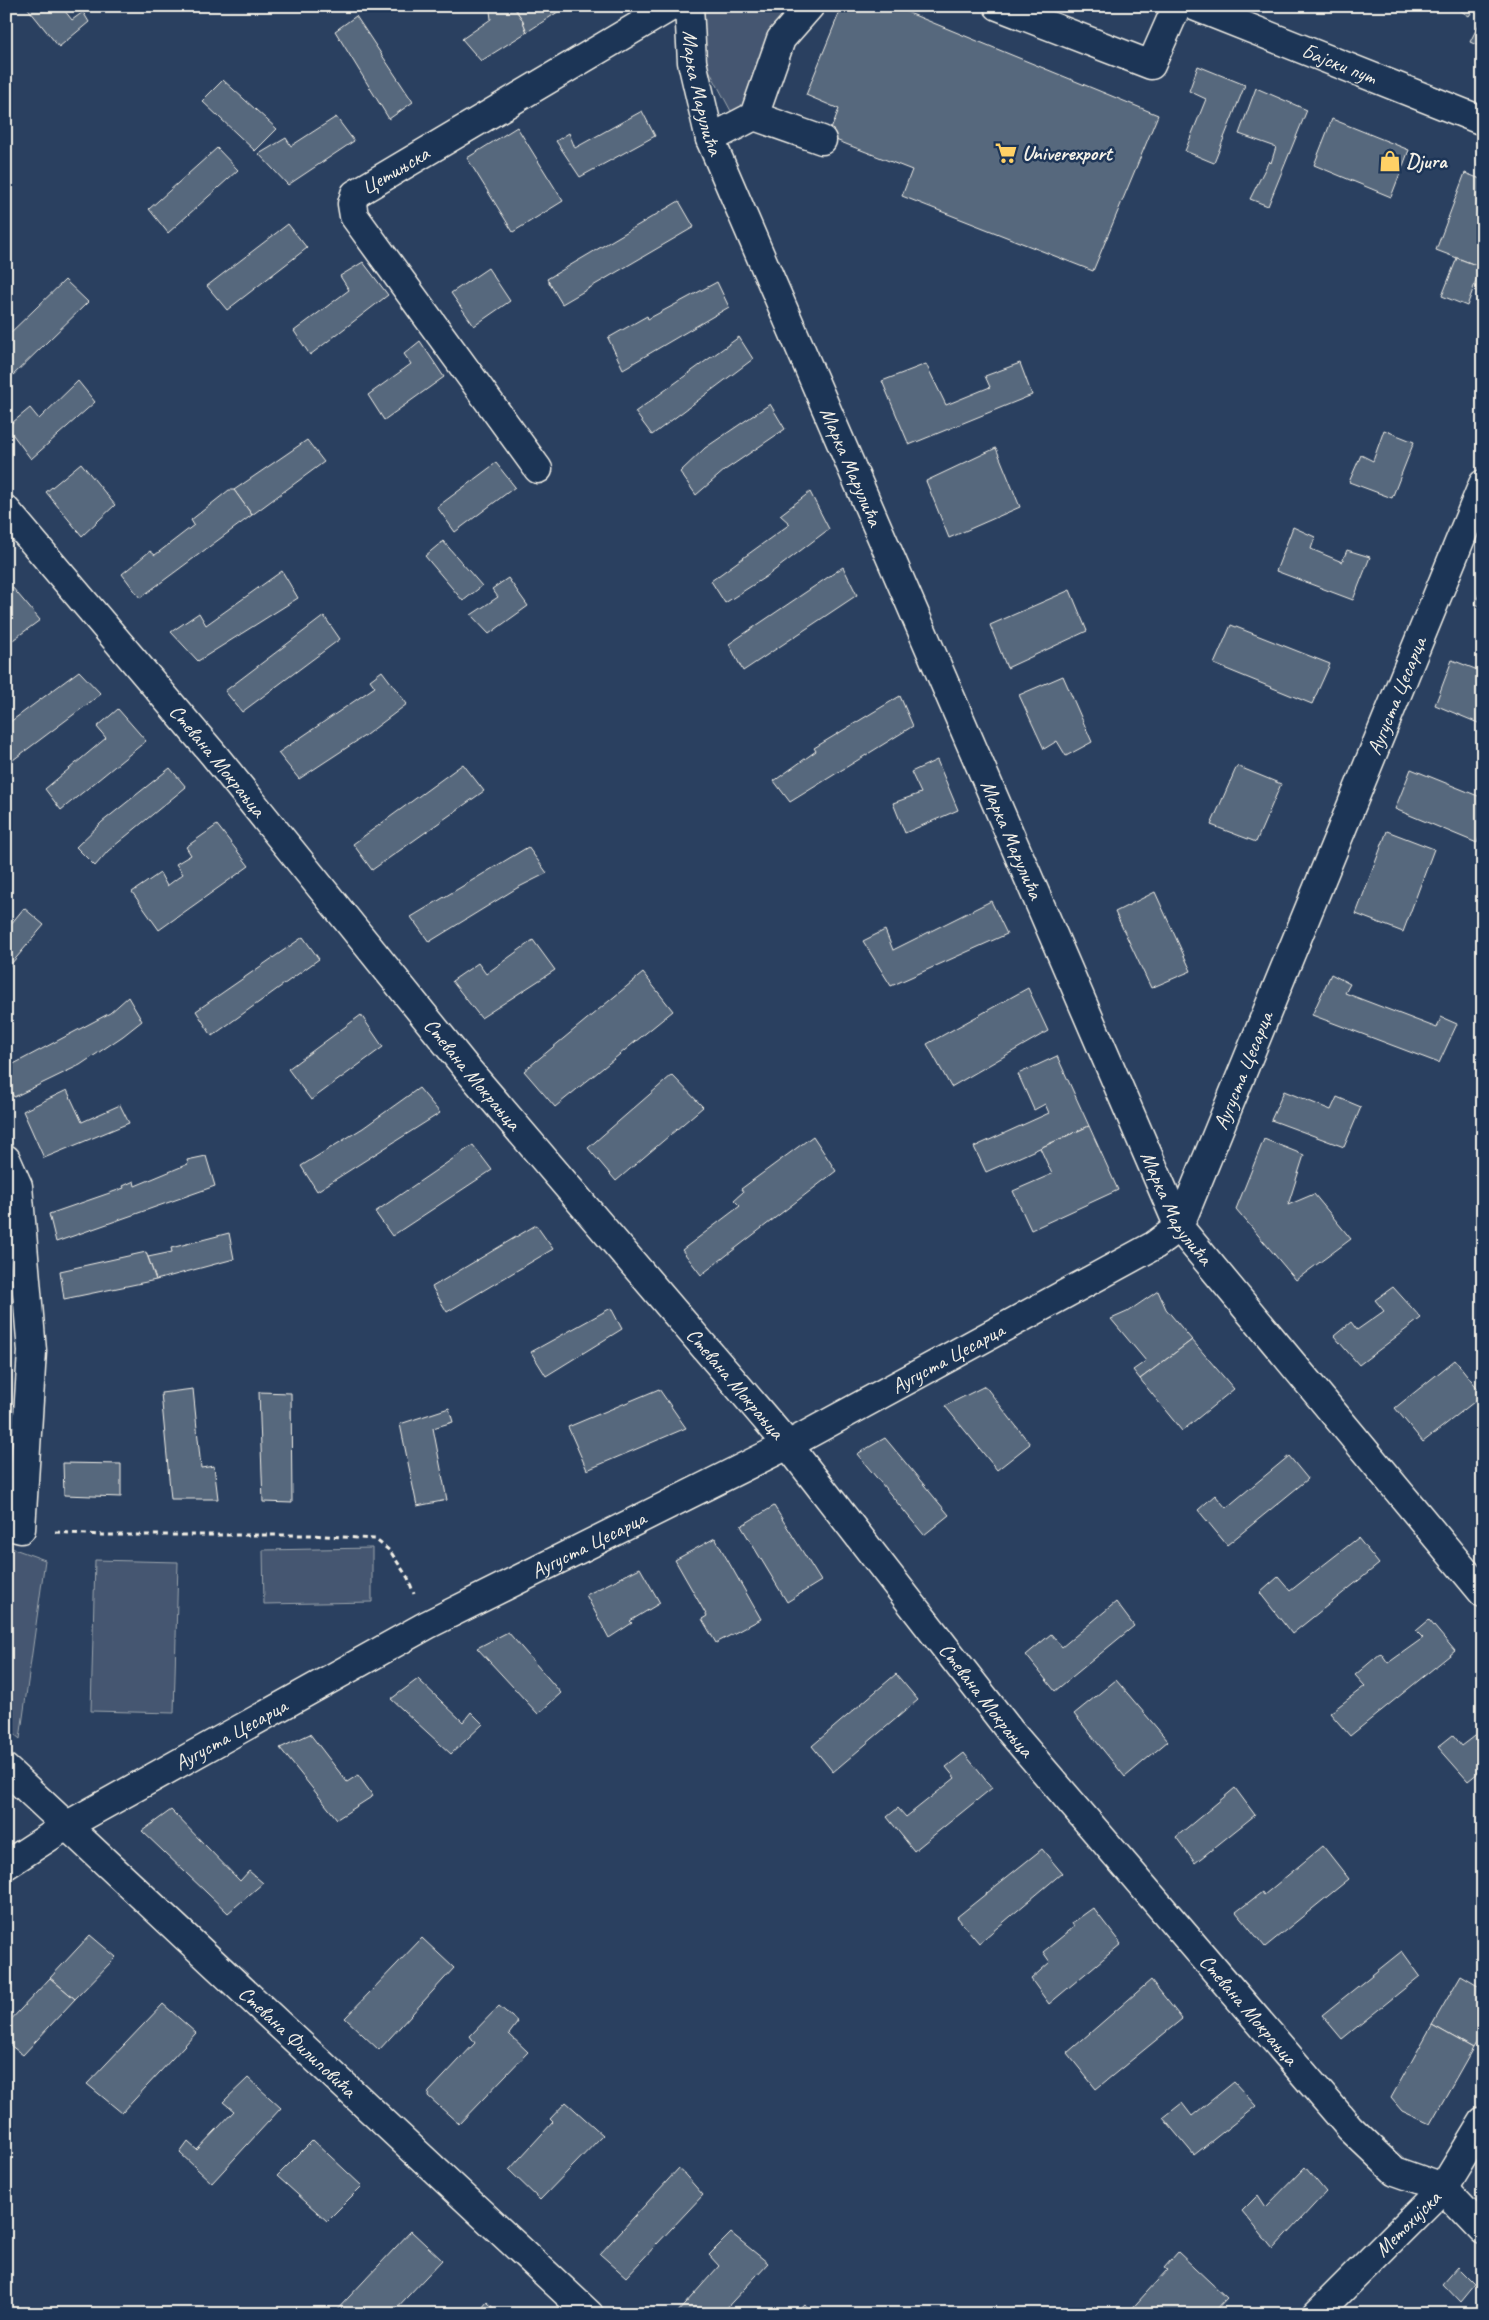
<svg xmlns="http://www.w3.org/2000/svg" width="1489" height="2320" font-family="Caveat,sans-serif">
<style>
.green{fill:#445771;stroke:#9ca4ac}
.building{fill:#56677d;stroke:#f4f1e8}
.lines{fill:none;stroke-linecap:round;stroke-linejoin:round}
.minor-casing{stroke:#f4f1e8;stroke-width:31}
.path{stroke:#f4f1e8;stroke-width:3;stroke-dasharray:5 4;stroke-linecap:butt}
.minor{stroke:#1d3557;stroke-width:28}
.labels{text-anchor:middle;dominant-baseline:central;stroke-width:5;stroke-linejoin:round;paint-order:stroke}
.street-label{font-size:21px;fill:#f4f1e8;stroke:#1d3557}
.poi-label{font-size:21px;font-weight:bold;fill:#f4f1e8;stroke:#1d3557;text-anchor:start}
</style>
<rect width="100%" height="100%" fill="#2a4060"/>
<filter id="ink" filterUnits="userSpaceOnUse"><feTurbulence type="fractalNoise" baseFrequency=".02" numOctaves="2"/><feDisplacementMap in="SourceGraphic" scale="10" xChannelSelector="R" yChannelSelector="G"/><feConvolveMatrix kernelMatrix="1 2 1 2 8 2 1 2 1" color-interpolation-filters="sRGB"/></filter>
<g filter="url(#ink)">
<g class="green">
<polygon points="701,6 802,6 756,100 732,113 701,55"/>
<polygon points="6,1546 45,1560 20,1739 6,1727"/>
<polygon points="372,1548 372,1602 264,1604 263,1550"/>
<polygon points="95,1560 178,1562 174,1713 91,1711"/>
</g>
<g class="building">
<polygon points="26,6 61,6 72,20 83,12 89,22 59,47"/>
<polygon points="496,6 513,6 522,19 527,32 481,61 462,39 491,19 490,11"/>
<polygon points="567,6 527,32 522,19 514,7"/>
<polygon points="842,6 892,6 1158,115 1093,271 902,196 912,170 828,137 839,109 806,95"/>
<polygon points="1453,6 1476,6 1469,16"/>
<polygon points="356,16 413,102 389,119 335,31"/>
<polygon points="1483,16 1483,48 1470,42"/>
<polygon points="1198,66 1245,85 1214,163 1185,151 1206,99 1189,91"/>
<polygon points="223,80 277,129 255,151 202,101"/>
<polygon points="1256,88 1307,110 1268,206 1250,199 1269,161 1271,163 1276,147 1239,134"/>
<polygon points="642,111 655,136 580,177 556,141 569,133 575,148"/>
<polygon points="336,117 354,141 288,185 259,154 286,138 291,146"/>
<polygon points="1332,119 1409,150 1391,197 1314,165"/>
<polygon points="517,127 563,201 513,232 467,158"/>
<polygon points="217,148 238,170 168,233 149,209"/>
<polygon points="1465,173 1483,180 1481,267 1436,250"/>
<polygon points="679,201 694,227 562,304 547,279"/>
<polygon points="288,224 307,248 227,310 207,286"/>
<polygon points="1457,258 1481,267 1467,306 1442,296"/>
<polygon points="363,262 388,295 310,355 294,331 349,290 340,276"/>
<polygon points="488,268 510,301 474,326 451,293"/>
<polygon points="65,280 88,302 6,382 6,337"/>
<polygon points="717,282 729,307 623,369 608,338 647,316 648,319"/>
<polygon points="739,337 753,359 652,435 635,412"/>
<polygon points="420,341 444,377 384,420 368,395 411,364 404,354"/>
<polygon points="1020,363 1032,395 909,445 882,381 926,364 946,405 990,387 985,376"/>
<polygon points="78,381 95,402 31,459 7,427 30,408 39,419"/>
<polygon points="770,404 785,429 725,470 696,495 680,472 705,448"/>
<polygon points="1384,430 1414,442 1392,498 1349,482 1361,455 1373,461"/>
<polygon points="307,440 324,462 252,515 234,490"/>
<polygon points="996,448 1020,507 949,538 926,481"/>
<polygon points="81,463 115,505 82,536 46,492"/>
<polygon points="496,463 515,487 455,532 437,507"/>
<polygon points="229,490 234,490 252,515 140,598 122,574 150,551 155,555 194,525 191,520"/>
<polygon points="810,492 829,529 767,576 725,603 711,581 790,524 780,515"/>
<polygon points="1293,527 1315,537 1311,549 1342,562 1347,550 1370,557 1353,600 1276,571"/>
<polygon points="443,541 482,586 463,601 425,556"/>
<polygon points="843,567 857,595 743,671 729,644"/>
<polygon points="282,571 298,598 198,661 171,632 199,613 206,625"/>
<polygon points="508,578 528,606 489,634 471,615 498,597 492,589"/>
<polygon points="1483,584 1483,607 1475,604"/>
<polygon points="12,587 40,620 6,645 6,591"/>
<polygon points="1070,590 1087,631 1007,668 990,625"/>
<polygon points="324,616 340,639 242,712 225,691"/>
<polygon points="1231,625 1330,664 1312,704 1214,664"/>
<polygon points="1452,660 1483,672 1483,725 1435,705"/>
<polygon points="79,671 101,694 9,763 6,760 6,725"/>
<polygon points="382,671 407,704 366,735 299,779 278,753 375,687 370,680"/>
<polygon points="1063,676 1092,742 1066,756 1057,741 1044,749 1019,695"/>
<polygon points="900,696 913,726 790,802 774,781 816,751 814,748"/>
<polygon points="118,709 146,741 61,810 45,789 106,738 97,727"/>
<polygon points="937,760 958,810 905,833 893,803 921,793 911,772"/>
<polygon points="463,764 484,791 372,870 353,844"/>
<polygon points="1237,766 1281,784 1256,842 1211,825"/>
<polygon points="170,768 186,787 108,851 95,866 76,847 102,822"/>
<polygon points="1411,769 1483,798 1483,828 1477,843 1395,809"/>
<polygon points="217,825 249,866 159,930 132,892 160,873 167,886 183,874 176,864 191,855 186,847"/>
<polygon points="1387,831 1434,849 1403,932 1356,914"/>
<polygon points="528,847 547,873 517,888 429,942 411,917"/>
<polygon points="1155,892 1191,971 1151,988 1115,912"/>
<polygon points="991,901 1007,934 891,986 863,941 885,930 893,950"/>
<polygon points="24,908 44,925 6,970 6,930"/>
<polygon points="303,937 319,959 212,1036 196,1011"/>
<polygon points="533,940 555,970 481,1018 452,981 478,963 486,974"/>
<polygon points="643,973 673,1011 555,1107 524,1071"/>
<polygon points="1331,974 1350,984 1345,993 1437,1028 1441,1017 1457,1024 1439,1063 1312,1015"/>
<polygon points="1028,988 1048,1031 951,1087 927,1044"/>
<polygon points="128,997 142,1021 123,1036 80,1065 14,1097 6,1084 6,1068 110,1013"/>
<polygon points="361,1015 383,1047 311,1100 288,1069"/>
<polygon points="1057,1056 1089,1126 986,1172 974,1147 1049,1113 1045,1104 1034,1110 1018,1074"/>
<polygon points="672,1075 703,1107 616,1181 588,1148"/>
<polygon points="419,1088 440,1113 317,1191 301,1166 363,1128"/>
<polygon points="67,1090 82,1122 120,1105 129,1123 44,1158 23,1111"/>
<polygon points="1284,1091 1331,1110 1337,1097 1361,1107 1344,1147 1271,1120"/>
<polygon points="1089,1126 1118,1190 1031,1230 1013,1191 1052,1174 1040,1148"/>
<polygon points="813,1136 836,1171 701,1275 682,1250 740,1206 734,1200 743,1192 741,1189"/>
<polygon points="1264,1139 1304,1155 1288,1205 1314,1194 1351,1239 1296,1280 1236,1209"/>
<polygon points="473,1145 492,1170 392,1236 375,1212"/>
<polygon points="206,1156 215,1186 56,1242 49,1214 124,1188 123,1186 134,1181 135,1186 188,1164 187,1160"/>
<polygon points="536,1225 553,1249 447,1312 432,1287"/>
<polygon points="229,1233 234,1259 156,1280 148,1257 172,1252 171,1248"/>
<polygon points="146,1252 156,1280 64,1299 60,1271"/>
<polygon points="1393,1287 1421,1318 1359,1365 1334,1336 1351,1322 1357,1330 1384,1311 1375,1300"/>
<polygon points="1158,1291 1166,1309 1192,1340 1140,1379 1133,1370 1146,1361 1111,1319 1127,1312"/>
<polygon points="611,1308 622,1329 546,1376 531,1352"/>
<polygon points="1192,1340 1234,1389 1182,1431 1140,1379"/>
<polygon points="1455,1360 1483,1395 1423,1442 1395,1408"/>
<polygon points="985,1386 1030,1444 997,1470 945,1406"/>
<polygon points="193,1389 201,1468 214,1466 218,1499 171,1499 161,1393"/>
<polygon points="659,1389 686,1428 587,1470 568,1427"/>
<polygon points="259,1392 291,1393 292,1503 263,1502"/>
<polygon points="449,1408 453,1422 433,1428 447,1500 417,1506 400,1424"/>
<polygon points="885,1438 949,1515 924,1535 857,1454"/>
<polygon points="1289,1456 1308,1479 1227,1545 1198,1510 1215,1495 1226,1508"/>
<polygon points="63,1463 121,1464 121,1497 64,1495"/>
<polygon points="774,1506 821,1581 787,1602 741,1526"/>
<polygon points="715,1538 761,1619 716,1643 702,1619 707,1616 675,1560"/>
<polygon points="1358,1538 1379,1564 1292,1634 1260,1593 1278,1577 1290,1591"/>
<polygon points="640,1568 660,1603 630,1621 632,1623 609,1638 586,1595"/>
<polygon points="1116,1602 1134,1626 1055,1691 1026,1655 1051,1634 1062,1647"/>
<polygon points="1429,1620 1455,1651 1350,1736 1330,1713 1365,1686 1355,1675 1381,1653 1388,1663 1423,1638 1416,1631"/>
<polygon points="508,1632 561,1693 538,1714 477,1648"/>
<polygon points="896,1674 918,1700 833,1772 812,1746"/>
<polygon points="418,1679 463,1722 471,1712 483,1724 451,1754 391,1699"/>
<polygon points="1116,1680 1168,1741 1125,1777 1074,1714"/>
<polygon points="1483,1730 1483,1769 1468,1781 1438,1747 1453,1735 1462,1746"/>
<polygon points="310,1734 347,1782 358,1775 373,1796 337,1819 280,1748"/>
<polygon points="964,1753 992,1788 914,1851 887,1817 898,1808 906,1817 955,1778 946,1767"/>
<polygon points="1235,1788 1255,1815 1195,1863 1176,1837"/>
<polygon points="171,1810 240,1881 249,1871 263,1883 228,1913 142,1831"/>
<polygon points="1323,1846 1349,1879 1265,1947 1236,1912 1262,1892 1264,1895"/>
<polygon points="1042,1849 1062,1873 979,1943 957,1917"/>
<polygon points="1093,1908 1121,1944 1049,2004 1031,1979 1050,1962 1043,1952 1074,1927 1072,1923"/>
<polygon points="90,1935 116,1957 75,1999 50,1978"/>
<polygon points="422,1938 454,1968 379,2050 345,2018"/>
<polygon points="1402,1951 1420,1976 1342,2039 1322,2015"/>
<polygon points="1461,1975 1483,1988 1483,2031 1473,2048 1432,2025"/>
<polygon points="50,1978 75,1999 23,2055 6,2042 6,2025"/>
<polygon points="1151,1980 1182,2019 1096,2089 1067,2053"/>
<polygon points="163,2004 196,2033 122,2113 87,2084"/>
<polygon points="499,2006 518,2022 509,2034 528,2052 459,2124 428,2096 429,2092 475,2043 470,2036"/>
<polygon points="1432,2025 1473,2048 1430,2124 1402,2111 1391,2098"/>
<polygon points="248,2078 281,2108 212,2183 180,2153 188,2142 197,2150 234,2111 223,2102"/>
<polygon points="1234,2082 1256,2106 1194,2155 1163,2118 1182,2103 1192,2116"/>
<polygon points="566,2102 603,2135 540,2200 509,2170 553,2122 550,2119"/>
<polygon points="313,2140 362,2186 327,2221 277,2176"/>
<polygon points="1305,2167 1326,2192 1273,2249 1242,2211 1258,2195 1266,2207"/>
<polygon points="679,2168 703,2195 626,2277 600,2254"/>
<polygon points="411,2231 442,2260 391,2314 333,2314"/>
<polygon points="731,2233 768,2263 721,2314 676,2314 719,2266 709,2255"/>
<polygon points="1178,2252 1227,2298 1212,2314 1127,2314 1167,2270 1164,2268"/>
<polygon points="1457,2267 1475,2285 1461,2302 1443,2283"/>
<polygon points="487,2302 500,2314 477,2314"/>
<polygon points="804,2304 816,2314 793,2314"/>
</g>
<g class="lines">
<g class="minor-casing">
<g id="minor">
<path id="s1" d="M 689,6 L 692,62 L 710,139 L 1179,1227 L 1483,1593"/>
<polyline points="998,6 1151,65 1177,6"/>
<path id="s2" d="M 1194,6 L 1483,121"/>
<polyline points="754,116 822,140"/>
<polyline points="710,139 754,116 781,39 810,6"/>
<path id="s3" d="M 538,469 L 354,216 L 352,204 L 355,194 L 672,6"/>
<path id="s4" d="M 6,510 L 214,755 L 468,1070 L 788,1445 L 1010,1731 L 1350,2128 L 1395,2171 L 1443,2188 L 1483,2230"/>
<polyline points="6,1159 18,1186 32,1351 21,1529 6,1525"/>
<path id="s5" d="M 6,1769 L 589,2314"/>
<path id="s6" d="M 6,1865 L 66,1826 L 427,1625 L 788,1445 L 1155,1245 L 1179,1227 L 1483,484"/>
<path id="s7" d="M 1317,2314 L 1443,2188 L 1483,2122"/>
</g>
</g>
<polyline class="path" points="55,1532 101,1535 310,1535 375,1539 390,1551 408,1578 414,1594"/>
<use href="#minor" class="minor"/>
</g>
</g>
<defs>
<g id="supermarket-bare" transform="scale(1.725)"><path d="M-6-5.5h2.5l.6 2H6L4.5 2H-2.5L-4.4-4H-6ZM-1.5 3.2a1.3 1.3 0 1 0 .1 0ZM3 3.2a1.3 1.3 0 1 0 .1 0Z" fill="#ffd166" stroke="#1d3557" stroke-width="2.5" paint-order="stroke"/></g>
<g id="shop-bare" transform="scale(1.725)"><path d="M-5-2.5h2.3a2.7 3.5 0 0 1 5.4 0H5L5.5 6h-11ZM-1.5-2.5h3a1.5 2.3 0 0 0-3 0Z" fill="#ffd166" stroke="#1d3557" stroke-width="2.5" paint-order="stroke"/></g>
</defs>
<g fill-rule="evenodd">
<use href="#supermarket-bare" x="1006" y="153"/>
<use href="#shop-bare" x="1390" y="161"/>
</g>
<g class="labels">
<g class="street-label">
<text stroke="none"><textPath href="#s2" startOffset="156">Бајски пут</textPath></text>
<text stroke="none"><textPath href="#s1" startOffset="88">Марка Марулића</textPath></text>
<text stroke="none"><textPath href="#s3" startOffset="382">Цетињска</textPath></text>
<text stroke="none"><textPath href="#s1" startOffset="492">Марка Марулића</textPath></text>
<text stroke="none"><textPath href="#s6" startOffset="1910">Аугуста Цесарца</textPath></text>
<text stroke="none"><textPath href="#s4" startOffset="328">Стевана Мокрањца</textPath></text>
<text stroke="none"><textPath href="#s1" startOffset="898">Марка Марулића</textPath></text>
<text stroke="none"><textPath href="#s6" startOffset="1505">Аугуста Цесарца</textPath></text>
<text stroke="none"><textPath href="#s4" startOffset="732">Стевана Мокрањца</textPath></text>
<text stroke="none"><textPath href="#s1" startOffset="1302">Марка Марулића</textPath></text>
<text stroke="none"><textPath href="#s6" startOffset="1070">Аугуста Цесарца</textPath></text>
<text stroke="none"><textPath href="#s4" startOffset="1138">Стевана Мокрањца</textPath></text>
<text stroke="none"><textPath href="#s6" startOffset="665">Аугуста Цесарца</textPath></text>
<text stroke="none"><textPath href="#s4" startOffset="1542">Стевана Мокрањца</textPath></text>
<text stroke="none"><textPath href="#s6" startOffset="260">Аугуста Цесарца</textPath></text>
<text stroke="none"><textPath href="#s4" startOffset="1948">Стевана Мокрањца</textPath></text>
<text stroke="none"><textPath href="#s5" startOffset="399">Стевана Филиповића</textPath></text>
<text stroke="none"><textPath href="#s7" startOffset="128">Метохијска</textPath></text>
</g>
<g class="poi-label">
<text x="1022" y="153">Univerexport</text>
<text x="1406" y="161">Djura</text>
</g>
</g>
<rect width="1489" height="2320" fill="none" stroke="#1d3557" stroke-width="25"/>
<rect x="12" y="12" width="1464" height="2295" fill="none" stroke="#f4f1e8" stroke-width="2" filter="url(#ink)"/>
</svg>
